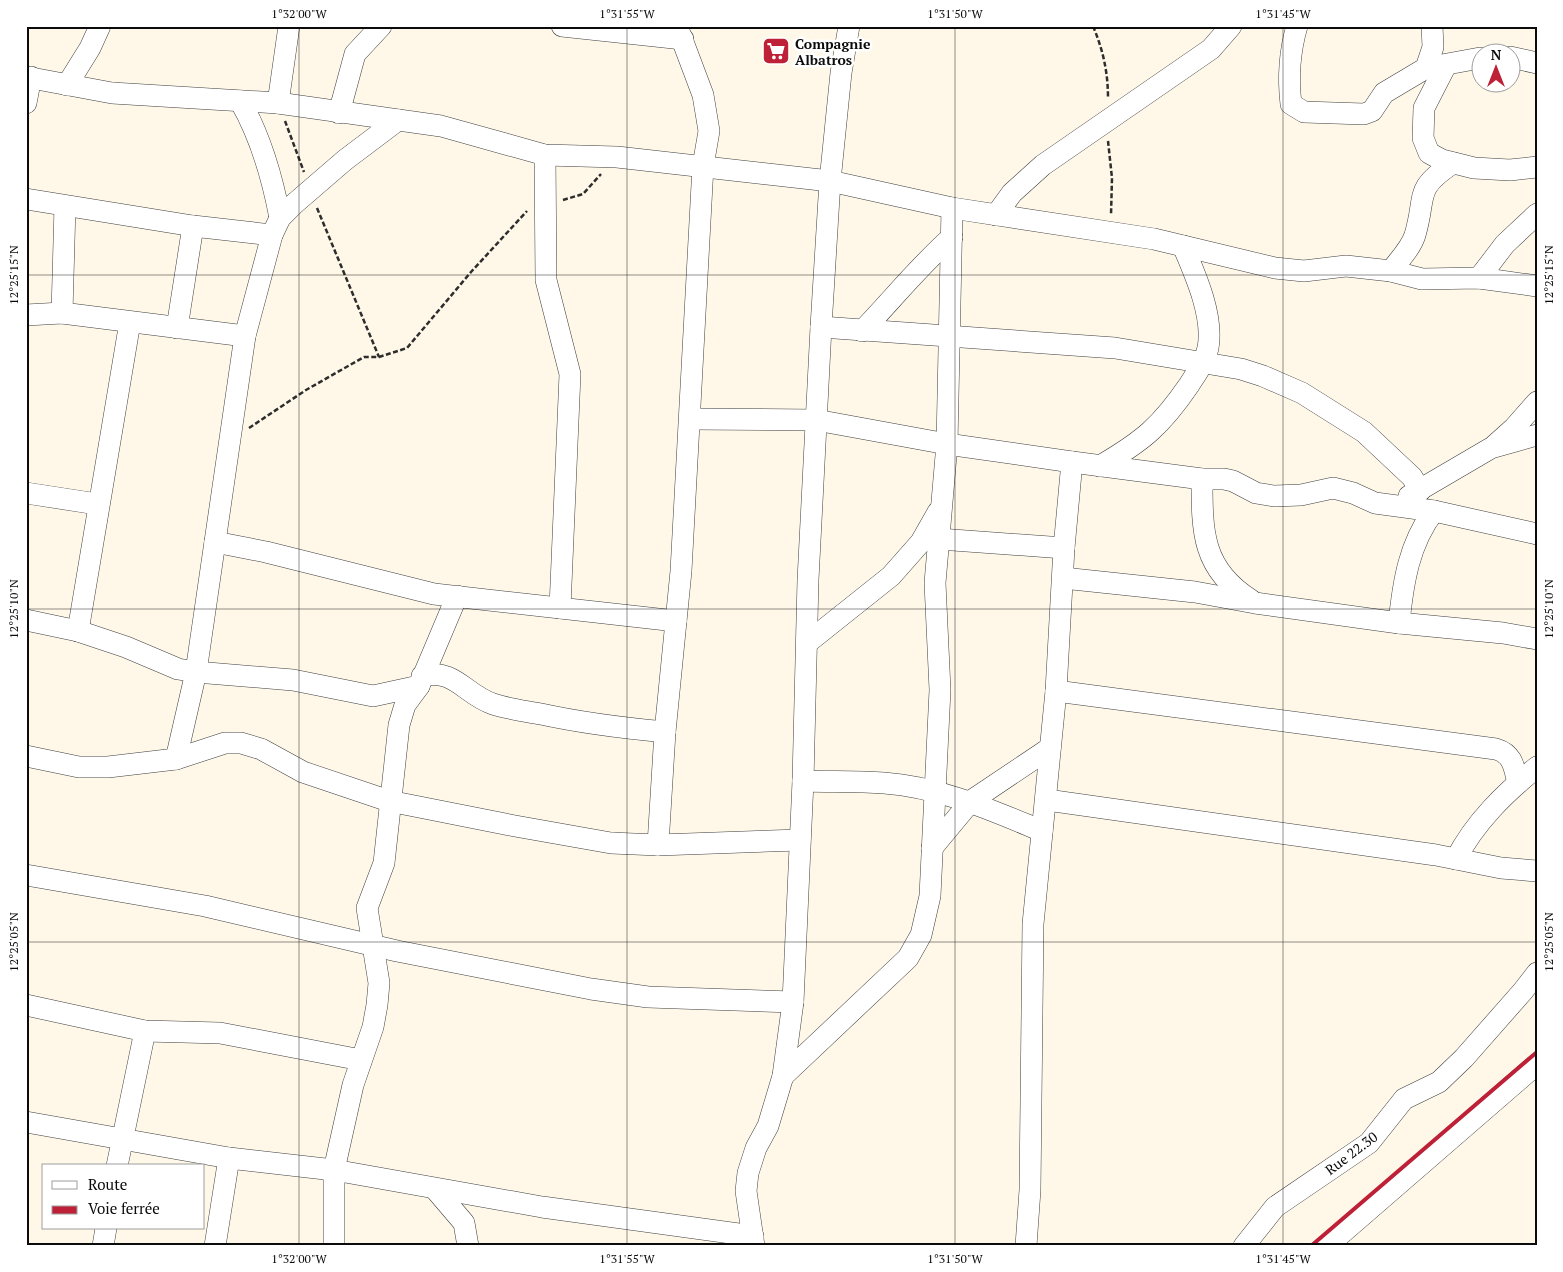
<svg xmlns="http://www.w3.org/2000/svg" width="1563" height="1272" font-family="'PT Serif',serif">
<style>
.lines{fill:none;stroke-linecap:round;stroke-linejoin:round}
.minor-casing{stroke:#3e3e3e;stroke-width:22}
.path{stroke:#2d2d2d;stroke-width:2.5;stroke-dasharray:5 2.5;stroke-linecap:butt}
.minor{stroke:#fff;stroke-width:21}
.rail{stroke:#bd2037;stroke-width:4}
.ticks{fill:none;stroke:#0b0b0b;stroke-width:1;stroke-opacity:0.45}
.labels{text-anchor:middle;dominant-baseline:central;stroke-width:5;stroke-linejoin:round;paint-order:stroke}
.poi-label{font-size:14px;font-weight:bold;fill:#0b0b0b;stroke:#fff;text-anchor:start}
.street-label{font-size:14px;fill:#0b0b0b;stroke:#fff}
.neatline{fill:none;stroke:#0b0b0b;stroke-width:2}
.ticks-label{font-size:12px;text-anchor:middle;fill:#0b0b0b}
</style>
<rect width="100%" height="100%" fill="#fff8e8"/>
<g class="lines">
<g class="minor-casing">
<g id="minor">
<polyline points="562,26 683,39"/>
<path d="M 1297,26 C 1290,50 1288,79 1291,104 L 1304,112 L 1364,114 L 1372,111 L 1384,93 L 1426,68 L 1433,47 L 1432,26"/>
<polyline points="1510,57 1537,63"/>
<polyline points="1446,65 1424,108 1423,138 1429,153 1442,160 1474,168 1510,170 1537,167"/>
<polyline points="1431,67 1480,58"/>
<polyline points="26,77 112,93 278,103 441,126 545,155 617,157 830,181 952,208 1154,239 1275,268 1304,271 1346,266 1391,271 1422,279 1479,278 1537,286"/>
<polyline points="67,85 90,48 100,26"/>
<path d="M 240,101 C 261,137 272,176 280,218"/>
<polyline points="26,103 31,77"/>
<polyline points="278,103 289,26"/>
<polyline points="339,113 355,54 381,26"/>
<polyline points="545,155 546,280 570,374 560,608"/>
<polyline points="26,199 193,226 272,235"/>
<polyline points="996,215 1012,193 1043,165 1211,49 1231,26"/>
<path d="M 1391,271 C 1399,260 1411,248 1415,235 C 1427,194 1413,190 1453,163"/>
<polyline points="1479,278 1505,244 1537,214"/>
<polyline points="62,313 65,206"/>
<polyline points="26,315 62,313 245,336"/>
<polyline points="821,327 1115,348 1241,369 1263,376 1302,393 1364,432 1412,477 1420,491"/>
<polyline points="177,328 193,226"/>
<path d="M 862,331 C 892,300 919,266 952,237"/>
<polyline points="690,419 816,420 947,444 1072,462 1202,479 1224,479 1233,481 1256,493 1274,496 1301,495 1333,488 1353,493 1375,503 1434,511 1537,534"/>
<polyline points="1495,445 1514,428 1537,402"/>
<path d="M 1100,466 C 1143,441 1161,426 1189,385 C 1196,374 1205,362 1208,348 C 1214,316 1195,274 1183,246"/>
<path d="M 1202,479 C 1202,532 1202,569 1251,600"/>
<polyline points="26,493 97,504"/>
<polyline points="1409,496 1491,448 1537,435"/>
<polyline points="939,539 1064,548"/>
<polyline points="215,542 266,552 434,594 676,621"/>
<polyline points="1063,578 1195,592 1255,603 1399,623 1503,633 1537,639"/>
<polyline points="26,620 78,631 126,647 178,669 196,672 293,680 373,696 419,686"/>
<path d="M 1399,623 C 1403,583 1409,543 1434,511"/>
<polyline points="78,631 130,322"/>
<polyline points="807,643 891,576 921,542 938,512"/>
<path d="M 422,676 C 455,668 464,694 493,704 C 508,709 525,711 541,714 C 582,723 623,728 665,732"/>
<path d="M 1056,691 L 1496,749 C 1513,754 1514,767 1518,783"/>
<polyline points="26,756 79,767 108,767 176,759 225,743 241,743 261,749 303,772 389,801 515,826 611,843 658,845 800,840"/>
<polyline points="176,759 196,672 245,336 272,235 280,218 294,204 345,160 398,120"/>
<path d="M 803,781 C 830,782 857,781 884,783 C 940,787 991,810 1042,831"/>
<polyline points="1047,800 1436,855 1501,868 1537,871"/>
<polyline points="658,845 665,732 681,571 703,166 709,131 703,95 677,26"/>
<polyline points="932,848 971,801 1050,748"/>
<path d="M 1456,859 C 1475,822 1505,793 1537,767"/>
<polyline points="26,875 205,906 397,951 591,989 648,997 793,1002"/>
<polyline points="26,1005 145,1031 220,1033 361,1060"/>
<polyline points="783,1076 908,958 921,935 930,896 940,690 935,583 947,444 952,208"/>
<polyline points="26,1122 229,1158 334,1170 542,1207 753,1236"/>
<polyline points="117,1166 145,1031"/>
<polyline points="435,1189 464,1223 468,1246"/>
<polyline points="103,1246 106,1228"/>
<polyline points="215,1246 229,1158"/>
<polyline points="334,1246 334,1170 353,1085 373,1027 377,1005 379,983 367,908 384,863 399,725 405,705 419,686 457,596"/>
<polyline points="754,1246 746,1191 748,1173 756,1148 768,1126 783,1076 793,1002 803,781 808,580 821,327 830,181 841,73 849,26"/>
<polyline points="1026,1246 1030,1190 1033,924 1056,691 1064,548 1072,462"/>
<polyline points="1244,1246 1275,1207 1369,1143 1404,1099 1439,1082 1464,1058 1523,991 1537,973"/>
<polyline points="1327,1246 1537,1064"/>
</g>
</g>
<g class="path">
<path d="M 1093,26 C 1103,50 1108,72 1108,98"/>
<polyline points="285,121 304,172"/>
<polyline points="1108,141 1112,178 1111,215"/>
<polyline points="563,200 583,194 601,174"/>
<polyline points="317,208 379,357"/>
<polyline points="249,428 306,390 364,357 379,357 407,348 471,272 527,211"/>
</g>
<use href="#minor" class="minor"/>
<polyline class="rail" points="1311,1246 1537,1052"/>
</g>
<path class="ticks" d="M 299,26 L 299,1246M 627,26 L 627,1246M 955,26 L 955,1246M 1283,26 L 1283,1246M 26,275 L 1537,275M 26,609 L 1537,609M 26,942 L 1537,942"/>
<defs>
<g id="supermarket-square" transform="scale(1.4375)"><rect x="-9" y="-9" width="18" height="18" rx="4" fill="#bd2037" stroke="#fff"/><path d="M-6-5.5h2.5l.6 2H6L4.5 2H-2.5L-4.4-4H-6ZM-1.5 3.2a1.3 1.3 0 1 0 .1 0ZM3 3.2a1.3 1.3 0 1 0 .1 0Z" fill="#fff"/></g>
</defs>
<g fill-rule="evenodd">
<use href="#supermarket-square" x="776" y="51"/>
</g>
<g class="labels">
<g class="poi-label">
<text x="795" y="43">Compagnie<tspan x="795" dy="16">Albatros</tspan></text>
</g>
<g class="street-label">
<text transform="translate(1351 1153) rotate(-37)">Rue 22.30</text>
</g>
</g>
<rect width="1563" height="1272" fill="none" stroke="#ffffff" stroke-width="55"/>
<rect x="42" y="1164" width="162" height="65" fill="#ffffff" stroke="#9d9d9d"/>
<rect x="52" y="1181" width="25" height="8" fill="#ffffff" stroke="#9d9d9d"/>
<text x="88" y="1190" font-size="15" fill="#0b0b0b">Route</text>
<rect x="52" y="1206" width="25" height="8" fill="#bd2037" stroke="#9d9d9d"/>
<text x="88" y="1214" font-size="15" fill="#0b0b0b">Voie ferrée</text>
<g transform="translate(1496 68)"><circle r="24" fill="#ffffff" stroke="#9d9d9d"/>
<path d="M0-4L9 19L0 12L-9 19Z" fill="#bd2037"/>
<text y="-8" font-size="14" font-weight="bold" text-anchor="middle" fill="#0b0b0b">N</text>
</g>
<rect x="28" y="28" width="1508" height="1216" class="neatline"/>
<g class="ticks-label">
<text x="299" y="18">1°32'00"W</text>
<text x="627" y="18">1°31'55"W</text>
<text x="955" y="18">1°31'50"W</text>
<text x="1283" y="18">1°31'45"W</text>
<text transform="translate(14 275) rotate(-90)" y="4">12°25'15"N</text>
<text transform="translate(1549 275) rotate(-90)" y="4">12°25'15"N</text>
<text transform="translate(14 609) rotate(-90)" y="4">12°25'10"N</text>
<text transform="translate(1549 609) rotate(-90)" y="4">12°25'10"N</text>
<text transform="translate(14 942) rotate(-90)" y="4">12°25'05"N</text>
<text transform="translate(1549 942) rotate(-90)" y="4">12°25'05"N</text>
<text x="299" y="1263">1°32'00"W</text>
<text x="627" y="1263">1°31'55"W</text>
<text x="955" y="1263">1°31'50"W</text>
<text x="1283" y="1263">1°31'45"W</text>
</g>
</svg>
